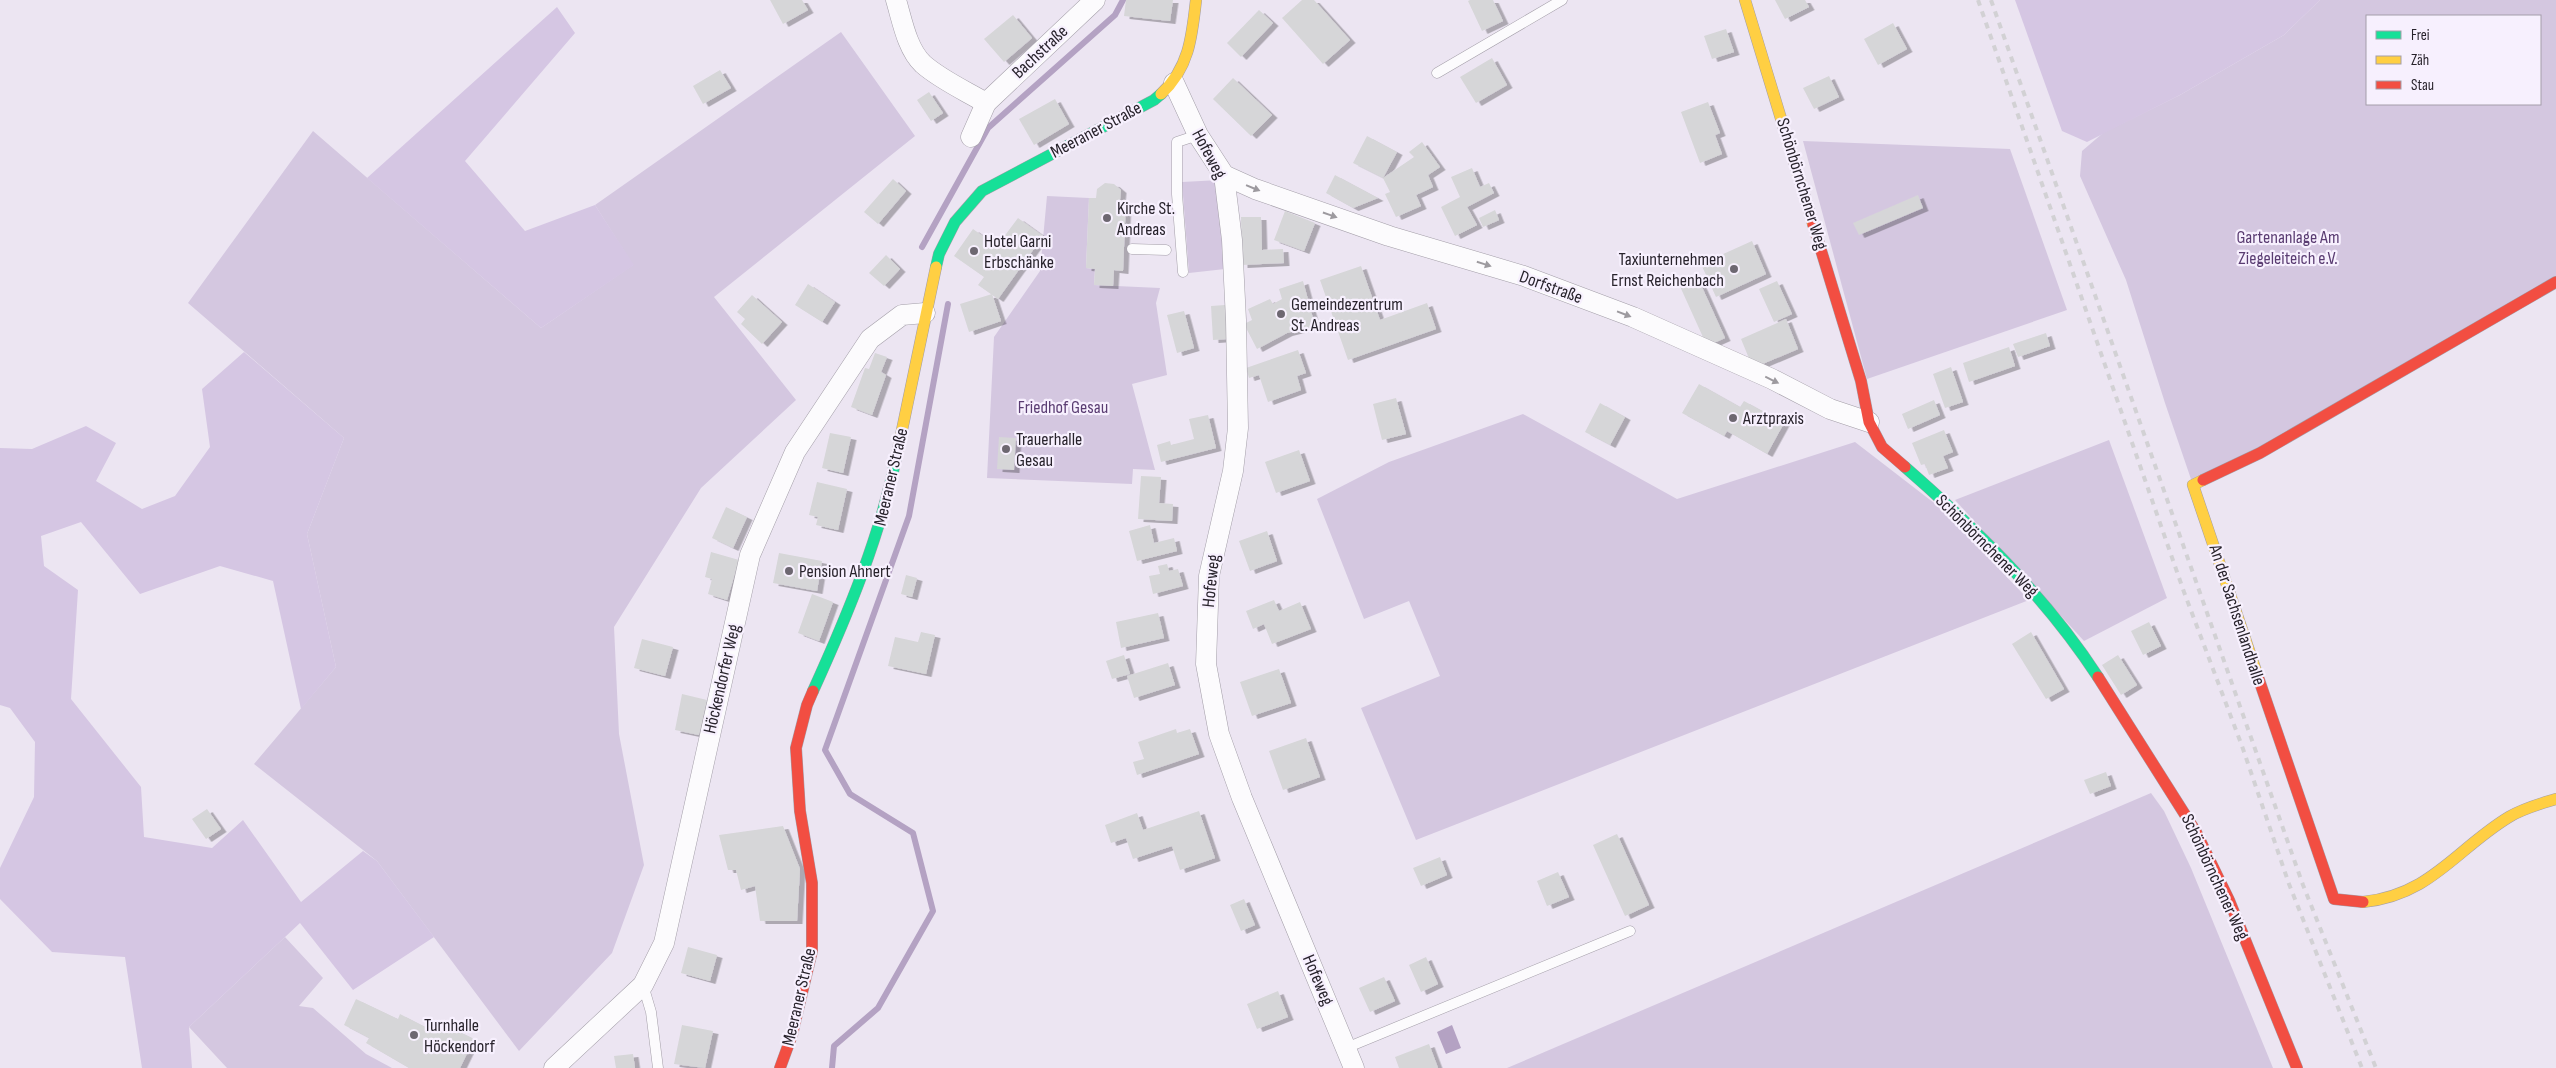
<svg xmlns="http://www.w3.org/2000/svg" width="2556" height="1068" font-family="'Sofia Sans Condensed',sans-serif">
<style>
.green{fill:#d4c7e0;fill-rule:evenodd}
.forest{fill:#d5c6e3}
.water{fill:#b4a2c3}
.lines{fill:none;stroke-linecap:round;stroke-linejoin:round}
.stream{stroke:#b4a2c3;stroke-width:6}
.building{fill:#d6d6d8;filter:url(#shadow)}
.lane-casing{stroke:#a39ea8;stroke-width:11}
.street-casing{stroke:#a39ea8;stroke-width:21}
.fast-casing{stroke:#a39ea8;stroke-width:12}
.slow-casing{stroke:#a39ea8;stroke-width:12}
.jam-casing{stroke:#a39ea8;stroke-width:12}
.lane{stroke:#fcfbfd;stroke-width:10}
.street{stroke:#fcfbfd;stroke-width:20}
.fast{stroke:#16e098;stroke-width:11}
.slow{stroke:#ffcf43;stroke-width:11}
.jam{stroke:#f24e42;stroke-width:11}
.rail{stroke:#d2d1d4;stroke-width:4;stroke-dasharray:6 6;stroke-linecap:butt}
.oneway{fill:#9d9a9f}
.poi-dot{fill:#6d6771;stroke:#f7f0fe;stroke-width:2}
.labels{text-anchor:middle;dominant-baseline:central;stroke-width:4.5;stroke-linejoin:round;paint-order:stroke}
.street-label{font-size:18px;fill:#28232c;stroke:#f7f0fe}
.poi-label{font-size:18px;fill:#28232c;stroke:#f7f0fe;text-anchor:start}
.park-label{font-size:18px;fill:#5a3c72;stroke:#f7f0fe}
</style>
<defs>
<filter id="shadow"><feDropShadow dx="5.5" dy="3" stdDeviation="0" flood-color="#0004"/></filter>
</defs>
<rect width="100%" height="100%" fill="#ece5f2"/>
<g class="green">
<path d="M 2320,0 L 2556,0 L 2556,282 L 2193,485 L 2165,403 L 2126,280 L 2080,176 L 2082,151 L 2103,133 L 2180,95 L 2284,35 ZM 2367,16 L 2540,16 L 2540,104 L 2367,104 Z"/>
<polygon points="841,32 915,136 714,297 796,400 701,488 614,627 619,734 644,865 612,953 519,1051 377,861 254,764 336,667 307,534 344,438 188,303 313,131 541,328 633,265 595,205"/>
<polygon points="1803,141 2010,149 2067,310 1867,379"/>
<polygon points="1220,180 1225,269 1189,273 1182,182"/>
<polygon points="1047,196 1089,198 1086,268 1095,269 1094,285 1160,288 1156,303 1167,375 1132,384 1155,470 1133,469 1132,484 987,478 994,337 1040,271"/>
<polygon points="1523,414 1677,499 1855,442 1938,506 2029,600 1416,840 1361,708 1440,676 1409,601 1364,619 1317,499 1389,462"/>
<polygon points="2109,440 2167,598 2084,641 1955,500"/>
<polygon points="2151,793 2164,811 2191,868 2273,1068 1507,1068"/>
<polygon points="285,937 323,978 299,1006 313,1008 366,1054 392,1068 227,1068 189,1027"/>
</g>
<g class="forest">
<polygon points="2015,0 2320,0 2284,35 2180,95 2087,142 2062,131"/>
<polygon points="557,7 575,33 465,161 525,231 595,205 634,265 541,328 367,178"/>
<polygon points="244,352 344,438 307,534 336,667 301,709 273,581 220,566 140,594 81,522 41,536 44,566 78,590 71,699 141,787 144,837 212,848 243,820 301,902 363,851 377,861 434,937 353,990 300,923 189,1027 192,1068 142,1068 125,957 52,952 0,899 0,868 34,797 35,742 10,708 0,705 0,448 32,449 86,426 116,443 96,481 142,509 175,496 210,447 202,389"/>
</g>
<polygon class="water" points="1452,1025 1461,1048 1446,1054 1437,1032"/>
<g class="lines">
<g class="stream">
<polyline points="922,247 988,128 1115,15 1123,0"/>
<polyline points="832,1068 834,1046 878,1008 933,911 913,833 850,794 825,750 909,516 948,304"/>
</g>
</g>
<g class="building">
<polygon points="770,0 802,0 808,10 783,24"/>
<polygon points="1126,0 1173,0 1170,21 1124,16"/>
<polygon points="1302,0 1314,0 1350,40 1323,64 1282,18"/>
<polygon points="1470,0 1493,0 1503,21 1482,31 1468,1"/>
<polygon points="1775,0 1805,0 1809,7 1785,19"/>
<polygon points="1259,10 1273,23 1241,57 1227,43"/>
<polygon points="1013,15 1032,38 1004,62 984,39"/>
<polygon points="1893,23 1907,49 1878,65 1864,39"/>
<polygon points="1726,29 1734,52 1712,59 1704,36"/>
<polygon points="1492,58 1507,85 1476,103 1460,77"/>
<polygon points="720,70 731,88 703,104 693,86"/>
<polygon points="1829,76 1839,97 1814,109 1803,88"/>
<polygon points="1233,78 1272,115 1251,136 1213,99"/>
<polygon points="929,92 943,113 931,121 917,100"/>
<polygon points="1055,99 1069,124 1034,145 1019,119"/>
<polygon points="1708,102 1720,133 1715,135 1722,154 1700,163 1681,112"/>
<polygon points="1367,136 1397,152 1383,178 1353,163"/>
<polygon points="1422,142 1440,167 1428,175 1433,187 1416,195 1421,206 1396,217 1385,194 1390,192 1383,178 1414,157 1409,152"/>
<polygon points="1472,168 1480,187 1489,183 1494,193 1467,207 1477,225 1455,236 1441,207 1460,197 1451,177"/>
<polygon points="1335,175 1363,190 1378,198 1353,208 1326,193"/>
<polygon points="893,179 906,191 878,224 864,212"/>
<polygon points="1105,183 1114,184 1121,190 1120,200 1126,200 1123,271 1114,270 1113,286 1094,285 1095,269 1086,268 1089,198 1096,198 1097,189"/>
<polygon points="1918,195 1923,208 1859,235 1853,223"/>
<polygon points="1495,210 1499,220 1483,227 1479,218"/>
<polygon points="1285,211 1315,223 1304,251 1274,240"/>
<polygon points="1241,217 1261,217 1262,250 1283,249 1284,263 1242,265"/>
<polygon points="1018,218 1043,236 998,299 978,285 984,277 954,256 973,229 997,246"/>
<polygon points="1752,241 1766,274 1716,297 1701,264"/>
<polygon points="886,255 900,269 884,286 869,273"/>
<polygon points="1361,266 1380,320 1427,303 1436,329 1348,360 1320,280"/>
<polygon points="1696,274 1725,338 1707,346 1678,282"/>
<polygon points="1303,281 1315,326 1287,333 1257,349 1244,324 1252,320 1248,309 1270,299 1273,304 1282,299 1279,289"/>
<polygon points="1777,281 1792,314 1774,322 1759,289"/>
<polygon points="808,284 835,302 822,322 795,305"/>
<polygon points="992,294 1001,321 969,332 960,304"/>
<polygon points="752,295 782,322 762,344 741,324 745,319 737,312"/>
<polygon points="1225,305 1227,339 1213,340 1211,306"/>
<polygon points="1184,311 1194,348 1177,353 1167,315"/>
<polygon points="1786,319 1798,349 1753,368 1741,339"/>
<polygon points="2046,333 2050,346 2018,357 2013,344"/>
<polygon points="2009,347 2015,366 1969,382 1963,363"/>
<polygon points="1298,350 1306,373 1297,376 1301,390 1268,402 1259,375 1249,378 1246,368"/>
<polygon points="875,353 887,357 881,372 886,375 872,415 851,407 865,368 869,369"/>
<polygon points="1951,367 1963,402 1945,408 1933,374"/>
<polygon points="1699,384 1740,407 1744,401 1784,423 1767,454 1727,431 1724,436 1682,413"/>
<polygon points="1396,398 1406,434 1382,440 1373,404"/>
<polygon points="1934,400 1940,415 1908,429 1902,414"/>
<polygon points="1600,403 1625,417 1610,445 1585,432"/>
<polygon points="1208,415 1216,448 1161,462 1157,445 1170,441 1171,445 1194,439 1189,419"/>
<polygon points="1944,430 1953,452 1943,456 1948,468 1929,475 1925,464 1921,465 1912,443"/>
<polygon points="830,433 851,437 843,473 822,468"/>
<polygon points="999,437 1016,438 1014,470 997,469"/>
<polygon points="1299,450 1310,481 1276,493 1265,462"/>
<polygon points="1141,476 1161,477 1159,503 1173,504 1172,521 1138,519"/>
<polygon points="817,482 847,489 838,530 816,525 818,517 809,515"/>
<polygon points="726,507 747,517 733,548 712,538"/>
<polygon points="1150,525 1154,543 1174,538 1177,551 1137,561 1129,531"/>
<polygon points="1267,531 1277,561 1250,571 1239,541"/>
<polygon points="711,552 739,560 727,600 708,594 712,579 705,577"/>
<polygon points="779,553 822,561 817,591 773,583"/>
<polygon points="1167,564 1169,571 1178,569 1183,586 1153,594 1149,576 1160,574 1158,566"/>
<polygon points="906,575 917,578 912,597 901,594"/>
<polygon points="812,594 833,602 819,641 798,633"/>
<polygon points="1274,600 1279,611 1300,602 1311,629 1272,644 1264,624 1253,629 1246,611"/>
<polygon points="1158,613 1164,638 1121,648 1116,622"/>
<polygon points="2149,622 2161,646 2143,655 2131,631"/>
<polygon points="921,632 935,635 926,674 888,666 895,637 918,642"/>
<polygon points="2031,632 2064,689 2046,699 2012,644"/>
<polygon points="642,639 673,647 665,676 634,668"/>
<polygon points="1124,655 1130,674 1112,679 1106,661"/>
<polygon points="2118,655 2137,685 2121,695 2102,665"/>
<polygon points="1168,663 1175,685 1134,698 1127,676"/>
<polygon points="1279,669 1291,703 1252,716 1240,682"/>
<polygon points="682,694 707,700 699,735 675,730"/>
<polygon points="1176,729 1177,733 1190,729 1199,754 1137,775 1133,762 1144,759 1138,742"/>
<polygon points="1306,738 1320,777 1283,790 1269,751"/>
<polygon points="2106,772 2111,786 2090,794 2084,780"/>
<polygon points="207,809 221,829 206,839 192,819"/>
<polygon points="1199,811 1215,858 1180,870 1172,846 1133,859 1126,838 1111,843 1105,825 1137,813 1143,830"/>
<polygon points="783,826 800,869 797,921 760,921 755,886 741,890 736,870 728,870 719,835"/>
<polygon points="1617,834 1649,905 1625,916 1593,845"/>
<polygon points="1440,857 1447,875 1421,886 1413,868"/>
<polygon points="1558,872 1569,897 1547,906 1537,881"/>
<polygon points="1244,899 1255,925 1241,931 1230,905"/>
<polygon points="688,947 717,955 710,981 681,973"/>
<polygon points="1426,957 1438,984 1421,992 1409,965"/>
<polygon points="1384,977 1395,1001 1370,1012 1359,988"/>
<polygon points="1278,991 1288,1017 1257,1029 1247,1004"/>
<polygon points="356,999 398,1019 400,1014 435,1032 440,1022 474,1039 460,1068 409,1068 366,1043 369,1038 344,1025"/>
<polygon points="682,1025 713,1031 705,1068 674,1064"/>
<polygon points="1429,1044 1438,1068 1399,1068 1395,1057"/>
<polygon points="633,1054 635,1068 616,1068 614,1056"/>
</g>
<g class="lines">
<g class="lane-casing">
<g id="lane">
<polyline points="1437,73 1562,0"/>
<polyline points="1132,249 1166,250"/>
<polyline points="1183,272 1177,194 1177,142 1198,135"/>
<polyline points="643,985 651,1012 658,1068"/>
<polyline points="1346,1048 1630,931"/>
</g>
</g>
<g class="street-casing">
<g id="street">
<path d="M 896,0 C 902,20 907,49 923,64 C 941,80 966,91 986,103"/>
<polyline points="1174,83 1198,135 1224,175 1232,240 1236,320 1238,428 1233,471 1209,576 1206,664 1219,734 1242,798 1354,1068"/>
<polyline points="971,137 986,103 1095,0"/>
<polyline points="1224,175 1255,189 1389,236 1524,276 1633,317 1772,379 1830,409 1869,422"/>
<polyline points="554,1068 643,985 664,943 750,555 795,452 870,339 902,315 925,313"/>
</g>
</g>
<g class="fast-casing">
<g id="fast">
<polyline points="936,267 939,254 955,222 982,191 1154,100 1161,94"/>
<path d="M 1905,467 C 1977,530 2046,597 2098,677"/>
<path d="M 813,691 C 848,614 880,537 897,454"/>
</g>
</g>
<g class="slow-casing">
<g id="slow">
<polyline points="1745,0 1813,224"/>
<path d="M 1161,94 C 1189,68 1192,37 1196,0"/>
<polyline points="897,454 936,267"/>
<polyline points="2203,480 2193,485 2257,674"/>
<path d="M 2363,902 C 2431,895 2456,849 2509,817 C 2524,808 2540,804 2556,799"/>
</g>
</g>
<g class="jam-casing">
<g id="jam">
<polyline points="1813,224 1861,381 1869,422 1882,447 1905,467"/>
<polyline points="2203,480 2260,453 2556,282"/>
<polyline points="2257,674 2334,899 2363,902"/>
<polyline points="2098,677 2196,832 2229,900 2297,1068"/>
<polyline points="780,1068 792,1035 812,951 812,883 800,811 796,748 807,705 813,691"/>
</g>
</g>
<use href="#lane" class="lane"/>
<use href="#street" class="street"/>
<use href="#fast" class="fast"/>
<use href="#slow" class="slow"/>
<use href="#jam" class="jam"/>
<g class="rail">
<polyline points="1978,0 2184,592 2242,746 2289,884 2362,1068"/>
<polyline points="1991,0 2303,885 2376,1068"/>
</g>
</g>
<defs><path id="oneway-solid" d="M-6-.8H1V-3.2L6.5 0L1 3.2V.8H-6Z" transform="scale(1.25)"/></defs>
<g class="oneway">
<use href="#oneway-solid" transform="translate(1253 188) rotate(22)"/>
<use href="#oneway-solid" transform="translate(1330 215) rotate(19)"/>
<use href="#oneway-solid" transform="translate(1484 264) rotate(17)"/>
<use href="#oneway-solid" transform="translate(1624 314) rotate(21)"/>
<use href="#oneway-solid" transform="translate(1772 380) rotate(26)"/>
</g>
<g class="poi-dot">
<circle cx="1107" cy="218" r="5"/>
<circle cx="974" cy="251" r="5"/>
<circle cx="1734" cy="269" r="5"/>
<circle cx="1281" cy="314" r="5"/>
<circle cx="1733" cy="418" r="5"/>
<circle cx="1006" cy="449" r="5"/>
<circle cx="789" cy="571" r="5"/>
<circle cx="414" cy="1035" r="5"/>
</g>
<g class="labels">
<g class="street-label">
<text transform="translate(1040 52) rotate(-43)">Bachstraße</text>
<text transform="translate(1096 130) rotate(-28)">Meeraner Straße</text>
<text transform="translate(1209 154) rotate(62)">Hofeweg</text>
<text transform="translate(1802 184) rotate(73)">Schönbörnchener Weg</text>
<text transform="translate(1551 287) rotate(20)">Dorfstraße</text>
<text transform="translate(891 477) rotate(-77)">Meeraner Straße</text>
<text transform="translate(1987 546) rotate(45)">Schönbörnchener Weg</text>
<text transform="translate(1211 581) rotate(-84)">Hofeweg</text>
<text transform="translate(2237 615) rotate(72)">An der Sachsenlandhalle</text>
<text transform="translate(722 679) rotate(-77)">Höckendorfer Weg</text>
<text transform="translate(2215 877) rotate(65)">Schönbörnchener Weg</text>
<text transform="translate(1318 980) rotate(67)">Hofeweg</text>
<text transform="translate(799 997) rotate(-77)">Meeraner Straße</text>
</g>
<g class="poi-label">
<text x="1117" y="208">Kirche St.<tspan x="1117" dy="21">Andreas</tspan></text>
<text x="984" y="241">Hotel Garni<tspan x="984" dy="21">Erbschänke</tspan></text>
<text x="1724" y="259" text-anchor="end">Taxiunternehmen<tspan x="1724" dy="21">Ernst Reichenbach</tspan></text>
<text x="1291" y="304">Gemeindezentrum<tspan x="1291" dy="21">St. Andreas</tspan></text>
<text x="1743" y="418">Arztpraxis</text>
<text x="1016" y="439">Trauerhalle<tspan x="1016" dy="21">Gesau</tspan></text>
<text x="799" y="571">Pension Ahnert</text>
<text x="424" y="1025">Turnhalle<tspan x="424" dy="21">Höckendorf</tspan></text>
</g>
<g class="park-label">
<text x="2288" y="237">Gartenanlage Am<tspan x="2288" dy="21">Ziegeleiteich e.V.</tspan></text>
<text x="1063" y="407">Friedhof Gesau</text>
</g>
</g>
<rect x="2366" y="15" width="175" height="90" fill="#f7f0fe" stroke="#a49eaa"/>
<rect x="2376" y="31" width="25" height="8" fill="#16e098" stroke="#a49eaa"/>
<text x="2411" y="40" font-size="15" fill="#28232c">Frei</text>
<rect x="2376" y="56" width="25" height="8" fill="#ffcf43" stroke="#a49eaa"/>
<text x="2411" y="65" font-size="15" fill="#28232c">Zäh</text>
<rect x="2376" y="81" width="25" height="8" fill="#f24e42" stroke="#a49eaa"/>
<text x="2411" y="90" font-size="15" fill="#28232c">Stau</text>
</svg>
